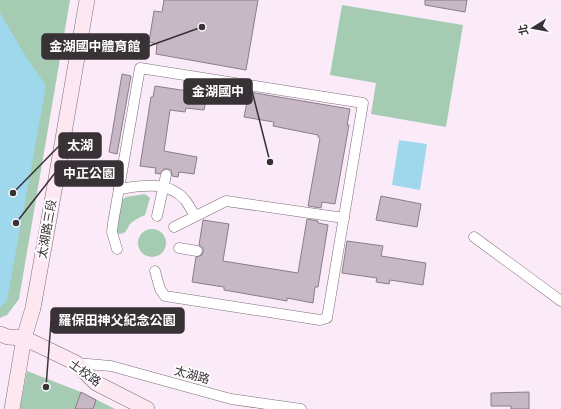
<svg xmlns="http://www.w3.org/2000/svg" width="561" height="409" font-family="Rubik,'Noto Sans TC',sans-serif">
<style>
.green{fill:#a5ccb3}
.water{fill:#9fd8ed}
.building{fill:#c7b8c5;stroke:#8b7d89}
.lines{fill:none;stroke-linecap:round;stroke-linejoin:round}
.street-casing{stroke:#7c6e7a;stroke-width:11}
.secondary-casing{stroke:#7c6e7a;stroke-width:16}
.street{stroke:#fff;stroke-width:10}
.secondary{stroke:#fde8f1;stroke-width:15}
.labels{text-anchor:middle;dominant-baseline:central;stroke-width:4;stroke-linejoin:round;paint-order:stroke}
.street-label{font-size:12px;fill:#383237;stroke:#fdfdfd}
.leader{fill:none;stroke:#383237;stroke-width:1.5}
.callout-dot{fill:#383237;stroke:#fdfdfd;stroke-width:1.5}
.callout{fill:#383237;stroke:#383237;stroke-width:1.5}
.callout-label{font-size:13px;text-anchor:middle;font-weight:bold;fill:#fff}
</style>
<rect width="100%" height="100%" fill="#fbebf8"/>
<g class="green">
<polygon points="0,0 70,0 19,299 7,315 0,318"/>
<polygon points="342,5 463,25 446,127 371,114 376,83 330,75"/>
<path d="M 145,194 L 150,198 L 145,215 C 140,217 134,220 130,224 C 126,230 127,234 118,234 L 116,230 L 122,200 L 126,197 Z"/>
<circle cx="152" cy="243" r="14"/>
<polygon points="27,371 81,392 115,409 20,409"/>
</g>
<g class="water">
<polygon points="0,13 25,55 46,86 7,300 0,308"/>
<polygon points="399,140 427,144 420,190 392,185"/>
</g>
<g class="building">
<polygon points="164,0 258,0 246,70 156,54 157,44 149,42 154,11 162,12"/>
<polygon points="425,0 467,0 465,12 425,5"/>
<polygon points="122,74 131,76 117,154 109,152"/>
<polygon points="155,86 207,94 204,110 186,108 185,112 170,110 164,151 197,157 194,174 179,172 178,177 172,176 171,170 168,169 164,169 160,174 155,173 156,168 140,166 151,97 153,97"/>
<polygon points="249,92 350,109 347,125 349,125 335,204 322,202 321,208 308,206 320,138 318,137 318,135 273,126 274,122 244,117"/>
<polygon points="381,196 421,204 417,227 376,220"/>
<polygon points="307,219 318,221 318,223 328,225 318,287 315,287 313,303 287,298 287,301 224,290 224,287 192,282 196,257 202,255 203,252 203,248 199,245 203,220 229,224 223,261 298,273"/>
<polygon points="347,241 383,246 381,256 426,263 423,285 390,280 389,284 376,282 377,278 342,273"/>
<polygon points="81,392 96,400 93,409 75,409"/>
<polygon points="529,392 529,409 511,409 511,406 491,406 491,393"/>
</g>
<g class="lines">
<g class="street-casing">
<g id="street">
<path d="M 119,189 C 141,186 168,180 185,200 C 189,205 192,211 195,216"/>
<polyline points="157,216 166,175"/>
<polyline points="174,227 226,201 344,218"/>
<polyline points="474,237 561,301"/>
<polyline points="179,248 197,251"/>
<polyline points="117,249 112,232 113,223 140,68 363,103 327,318 320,320 165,296 160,289 155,271"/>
<polyline points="76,363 111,366 231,399 301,409"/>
</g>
</g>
<g class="secondary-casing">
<g id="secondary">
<polyline points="0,334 8,337 24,338 76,363 96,383 147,409"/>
<polyline points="12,409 24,338 33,308 51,208 87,0"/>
</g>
</g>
<use href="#street" class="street"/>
<use href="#secondary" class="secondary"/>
</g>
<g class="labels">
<g class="street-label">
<text transform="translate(47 229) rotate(-80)">太湖路三段</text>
<text transform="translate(85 373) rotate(36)">士校路</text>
<text transform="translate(192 375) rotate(16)">太湖路</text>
</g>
</g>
<path class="leader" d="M202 27L149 46M270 162L252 91M13 193L59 146M16 223L55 173M46 387L51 321"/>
<g class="callout-dot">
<circle cx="202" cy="27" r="4"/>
<circle cx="270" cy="162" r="4"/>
<circle cx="13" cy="193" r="4"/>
<circle cx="16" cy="223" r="4"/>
<circle cx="46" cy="387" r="4"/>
</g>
<g class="callout">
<rect x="42" y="34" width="107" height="25" rx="4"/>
<rect x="184" y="79" width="68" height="25" rx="4"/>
<rect x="59" y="133" width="42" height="25" rx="4"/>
<rect x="55" y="161" width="68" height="25" rx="4"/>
<rect x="51" y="308" width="133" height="25" rx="4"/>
</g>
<g class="callout-label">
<text x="95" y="51">金湖國中體育館</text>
<text x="218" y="96">金湖國中</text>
<text x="80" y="150">太湖</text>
<text x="89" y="178">中正公園</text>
<text x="117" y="325">羅保田神父紀念公園</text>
</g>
<g transform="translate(533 28) rotate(259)" stroke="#fdfdfd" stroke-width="3" paint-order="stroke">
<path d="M0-3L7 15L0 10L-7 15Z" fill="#383237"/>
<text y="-6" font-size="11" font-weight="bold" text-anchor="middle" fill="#383237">北</text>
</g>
</svg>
